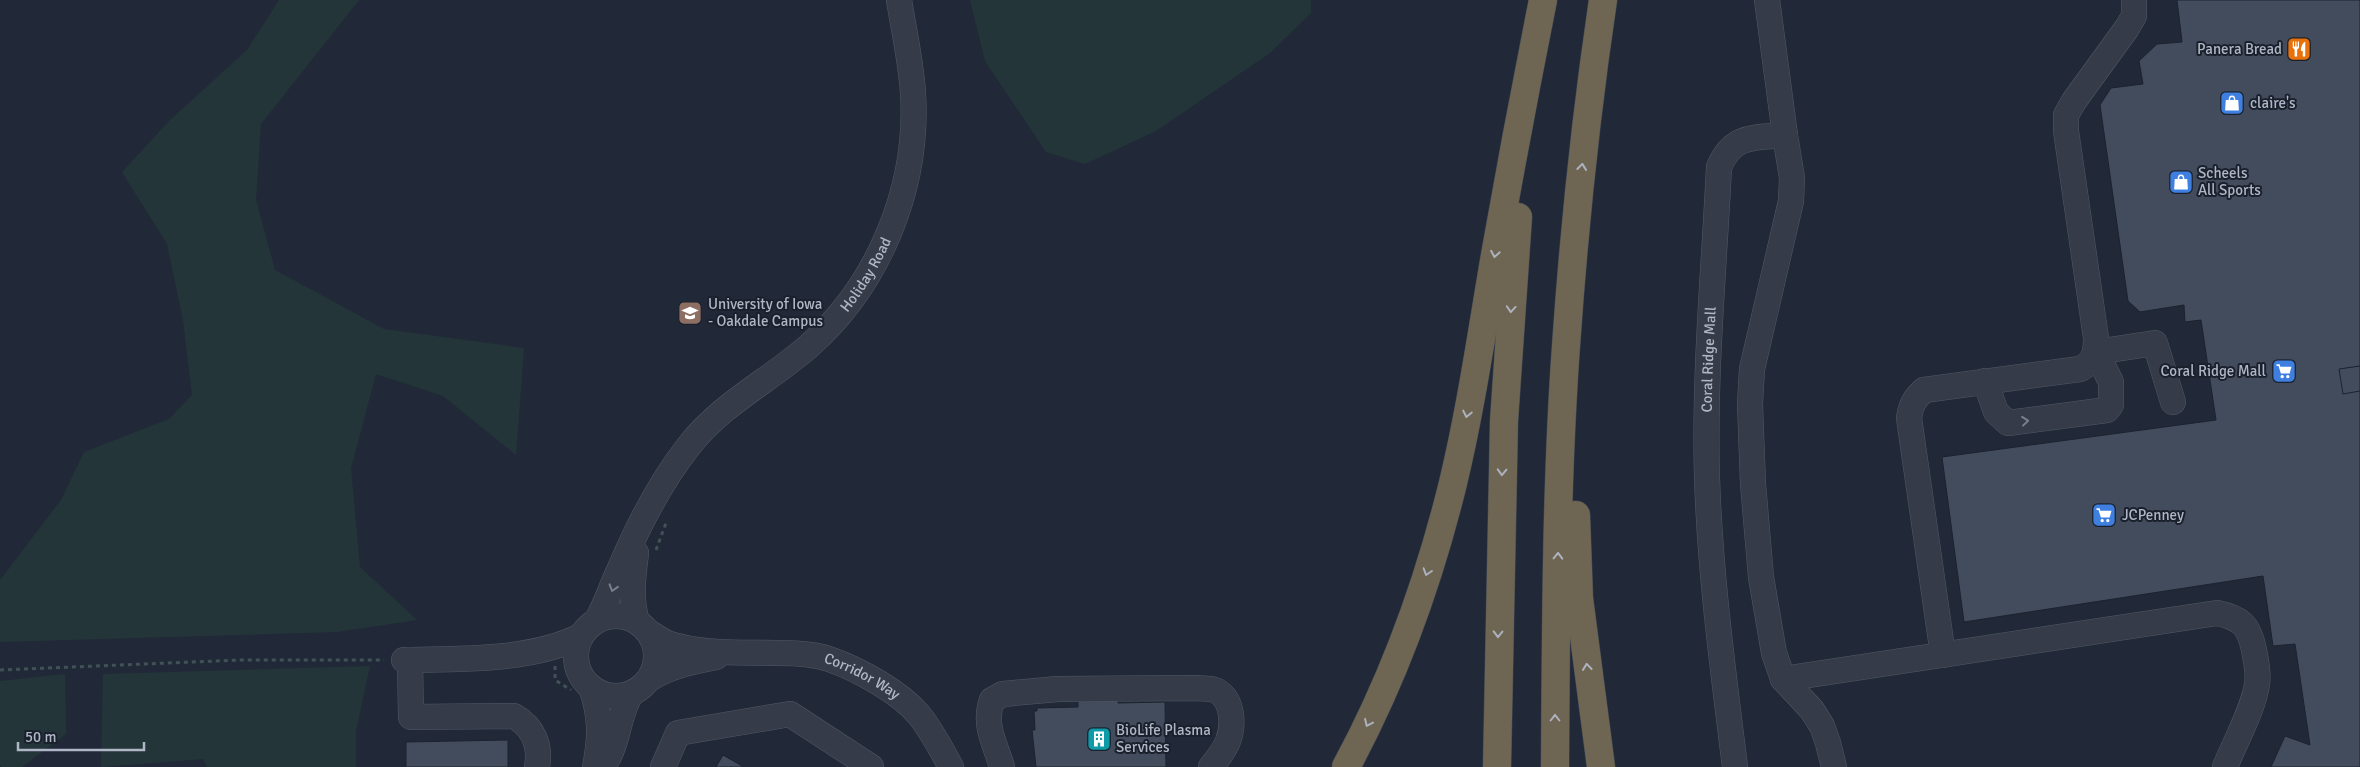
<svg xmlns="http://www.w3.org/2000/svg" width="2360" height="767" font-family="Signika,sans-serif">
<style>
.green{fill:#233539}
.building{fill:#424c5d;stroke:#1c232f}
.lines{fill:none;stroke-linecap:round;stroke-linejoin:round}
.minor-casing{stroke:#525966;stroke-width:26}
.highway-casing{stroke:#3f4653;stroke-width:29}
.path{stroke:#415256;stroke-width:3;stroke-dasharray:4 4;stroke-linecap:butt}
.minor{stroke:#353b48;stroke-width:25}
.highway{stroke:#6e6552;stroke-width:28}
.oneway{stroke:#acb2bf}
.oneway2{stroke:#787f8d}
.labels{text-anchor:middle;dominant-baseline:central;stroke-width:4;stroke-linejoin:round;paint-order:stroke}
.poi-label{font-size:15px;fill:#afb6c5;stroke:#1a212d;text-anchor:start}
.street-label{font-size:15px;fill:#afb6c5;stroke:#1a212d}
</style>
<rect width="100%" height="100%" fill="#212938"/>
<g class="green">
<polygon points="279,0 359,0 261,124 256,200 275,270 384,329 524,348 516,455 443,396 376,374 351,468 360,567 417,620 337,632 0,642 0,580 61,500 84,452 169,419 192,395 183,320 167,244 122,172 170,120 247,50"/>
<polygon points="970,0 1311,0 1311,13 1270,53 1156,131 1085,164 1046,152 985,61"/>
<polygon points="370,666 356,731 356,767 207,767 203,759 101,767 103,674"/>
<polygon points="65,674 66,734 22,767 2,767 0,765 0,681"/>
</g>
<g class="building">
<polygon points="2177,0 2360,0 2360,767 2271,767 2285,736 2310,745 2295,644 2273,646 2263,576 1964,622 1942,457 2216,420 2201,320 2185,322 2184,305 2140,312 2128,301 2100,105 2111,88 2143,84 2139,61 2157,44 2182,42"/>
<polygon points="2360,366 2360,391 2343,394 2339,369"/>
<polygon points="1118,700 1118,703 1165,702 1166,767 1036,767 1032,730 1035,730 1034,711 1037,711 1037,708 1078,707 1078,701"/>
<polygon points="508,740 508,767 406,767 406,742"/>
<polygon points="723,755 744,767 716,767"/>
<polygon points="723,755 744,767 716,767"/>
</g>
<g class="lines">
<g class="minor-casing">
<g id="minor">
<polyline points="1785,135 1792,178 1791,201 1752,369 1750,404 1753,484 1761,577 1774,653 1783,679 1812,710 1822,726 1828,743 1834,767"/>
<polyline points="1985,381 1996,412 2008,423 2107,410 2111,405 2111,382 2096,352 2155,343 2173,402"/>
<path d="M 636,553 C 633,577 630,598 637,622"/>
<circle cx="616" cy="656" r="40"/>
<path id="s1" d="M 597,620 C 607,602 611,587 620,568 C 638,526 659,484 688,447 C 721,404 769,381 809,346 C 879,284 919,187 913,93 C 911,62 904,31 899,0"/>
<path id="s2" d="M 647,631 C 654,635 660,640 667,643 C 703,655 743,652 780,653 C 796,653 814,654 829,659 C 858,669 900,692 919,715 C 932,731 941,749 951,767"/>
<path d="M 1943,655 L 1909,418 C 1911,405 1914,399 1924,390 L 2080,369 C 2094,362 2096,353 2096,338 L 2066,131 L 2066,115 L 2074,101 L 2127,28 L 2134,16 L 2134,0"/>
<path d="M 404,660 C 460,659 531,661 581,636"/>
<path d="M 410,660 L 411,717 L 514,716 C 533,727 541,745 537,767"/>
<path d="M 1783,679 L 2217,613 C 2241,618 2249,625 2254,650 C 2256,661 2259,673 2257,684 C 2254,708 2234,744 2225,767"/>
<path d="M 648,680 C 669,666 692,662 716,657"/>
<path d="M 591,687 C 601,716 601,737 595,767"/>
<path d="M 608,758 C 619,739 618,715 631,694"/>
<polyline points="663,767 678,733 790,714 871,767"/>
<path d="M 1002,767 C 995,743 983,725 992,700 L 1003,694 L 1058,689 L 1197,688 C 1203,689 1212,688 1217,691 C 1233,700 1234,725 1228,741 C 1225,750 1217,759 1211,767"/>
<path id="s3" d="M 1735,767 C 1723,670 1710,574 1707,477 C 1704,373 1714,270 1719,167 C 1733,134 1754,138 1785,135 L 1767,0"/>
</g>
</g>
<g class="highway-casing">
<g id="highway">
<polyline points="1576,515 1579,598 1601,767"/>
<path d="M 1346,767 C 1394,678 1429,581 1453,483 C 1471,408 1482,331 1495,255 C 1510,170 1526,85 1543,0"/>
<polyline points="1497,767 1504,421 1518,217"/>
<path d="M 1555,767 C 1556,627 1556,486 1566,346 C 1574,230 1586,114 1603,0"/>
</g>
</g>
<g class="path">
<polyline points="656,550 666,523"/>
<polyline points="555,666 555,680 571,690"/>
<polyline points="0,670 239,660 384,660"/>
</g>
<use href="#minor" class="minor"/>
<use href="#highway" class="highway"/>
</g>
<defs><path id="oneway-chevron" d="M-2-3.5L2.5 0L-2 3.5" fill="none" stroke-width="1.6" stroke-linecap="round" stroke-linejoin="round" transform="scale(1.25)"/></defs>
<g class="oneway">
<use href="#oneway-chevron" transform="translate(1582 167) rotate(-84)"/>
<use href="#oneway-chevron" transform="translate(1495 254) rotate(100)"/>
<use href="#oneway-chevron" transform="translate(1511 309) rotate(94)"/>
<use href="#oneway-chevron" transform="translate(1467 414) rotate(102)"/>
<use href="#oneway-chevron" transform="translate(1502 472) rotate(92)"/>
<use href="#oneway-chevron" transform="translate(1558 556) rotate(-89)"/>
<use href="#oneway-chevron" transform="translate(1427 572) rotate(108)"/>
<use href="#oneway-chevron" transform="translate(1498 634) rotate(91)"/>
<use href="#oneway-chevron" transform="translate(1587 667) rotate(-96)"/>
<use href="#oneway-chevron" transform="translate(1555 718) rotate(-90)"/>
<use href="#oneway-chevron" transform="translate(1368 723) rotate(115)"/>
</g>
<g class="oneway2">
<use href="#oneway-chevron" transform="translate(2025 421) rotate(-6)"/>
<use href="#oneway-chevron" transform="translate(613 588) rotate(107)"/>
</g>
<defs>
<g id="restaurant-square" transform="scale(1.25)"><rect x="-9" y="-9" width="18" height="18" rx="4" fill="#e8710a" stroke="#1a212d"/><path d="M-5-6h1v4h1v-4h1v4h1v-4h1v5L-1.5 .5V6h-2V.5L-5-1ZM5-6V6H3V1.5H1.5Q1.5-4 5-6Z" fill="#fff"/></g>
<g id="shop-square" transform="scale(1.25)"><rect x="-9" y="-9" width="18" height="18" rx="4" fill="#3f7fe0" stroke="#1a212d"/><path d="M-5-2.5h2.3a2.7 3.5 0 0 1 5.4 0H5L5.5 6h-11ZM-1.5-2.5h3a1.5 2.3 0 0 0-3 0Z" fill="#fff"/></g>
<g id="university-square" transform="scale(1.25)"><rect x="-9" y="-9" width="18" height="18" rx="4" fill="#8d6e63" stroke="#1a212d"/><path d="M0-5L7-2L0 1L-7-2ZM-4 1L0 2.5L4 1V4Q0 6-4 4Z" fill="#fff"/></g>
<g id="supermarket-square" transform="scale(1.25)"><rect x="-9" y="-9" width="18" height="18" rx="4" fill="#3f7fe0" stroke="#1a212d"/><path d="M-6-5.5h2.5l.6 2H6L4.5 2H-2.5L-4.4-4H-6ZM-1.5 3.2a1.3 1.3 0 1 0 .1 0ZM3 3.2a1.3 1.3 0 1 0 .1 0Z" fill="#fff"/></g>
<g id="building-square" transform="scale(1.25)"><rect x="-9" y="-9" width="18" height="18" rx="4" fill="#0f9aa8" stroke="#1a212d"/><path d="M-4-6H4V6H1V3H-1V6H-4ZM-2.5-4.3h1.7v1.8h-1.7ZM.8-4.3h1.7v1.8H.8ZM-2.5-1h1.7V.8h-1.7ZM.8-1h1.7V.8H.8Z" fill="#fff"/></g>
</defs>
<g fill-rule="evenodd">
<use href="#restaurant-square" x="2299" y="49"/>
<use href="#shop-square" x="2232" y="103"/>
<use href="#shop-square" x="2181" y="182"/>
<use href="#university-square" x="690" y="313"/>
<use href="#supermarket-square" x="2284" y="371"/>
<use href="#supermarket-square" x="2104" y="515"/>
<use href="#building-square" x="1099" y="739"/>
</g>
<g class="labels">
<g class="poi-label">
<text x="2282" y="49" text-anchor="end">Panera Bread</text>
<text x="2250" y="103">claire's</text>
<text x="2198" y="173">Scheels<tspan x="2198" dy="17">All Sports</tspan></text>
<text x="708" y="304">University of Iowa<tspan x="708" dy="17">- Oakdale Campus</tspan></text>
<text x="2266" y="371" text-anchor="end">Coral Ridge Mall</text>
<text x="2122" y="515">JCPenney</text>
<text x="1116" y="730">BioLife Plasma<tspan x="1116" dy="17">Services</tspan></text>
</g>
<g class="street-label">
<text stroke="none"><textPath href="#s1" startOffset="446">Holiday Road</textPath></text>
<text stroke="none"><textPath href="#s3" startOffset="409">Coral Ridge Mall</textPath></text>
<text stroke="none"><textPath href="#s2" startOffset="224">Corridor Way</textPath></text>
</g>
</g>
<path d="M18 742v8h126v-8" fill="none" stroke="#afb6c5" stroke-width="2.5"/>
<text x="25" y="742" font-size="15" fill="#afb6c5" stroke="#1a212d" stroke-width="4" paint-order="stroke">50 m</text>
</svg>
